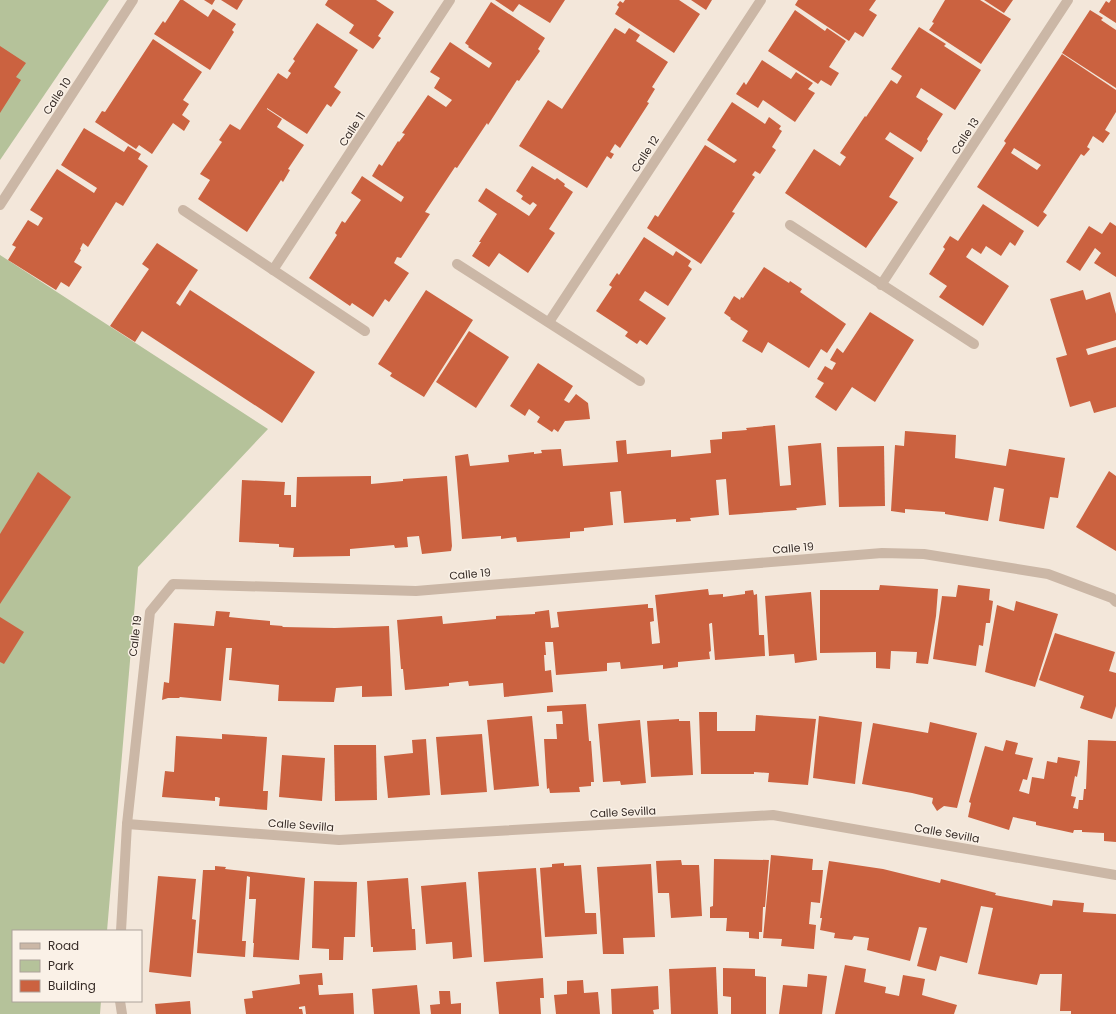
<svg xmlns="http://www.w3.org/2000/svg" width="1116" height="1014" font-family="Poppins,sans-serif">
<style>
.green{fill:#b5c29a}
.building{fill:#cb6240;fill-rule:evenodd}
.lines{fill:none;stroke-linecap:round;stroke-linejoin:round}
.minor{stroke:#cbb7a6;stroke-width:10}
.labels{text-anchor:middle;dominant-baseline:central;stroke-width:3;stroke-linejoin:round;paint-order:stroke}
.street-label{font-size:11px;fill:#372c27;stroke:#faf1e7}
</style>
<rect width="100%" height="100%" fill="#f3e7da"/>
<g class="green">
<polygon points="0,0 109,0 0,160"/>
<polygon points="0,255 268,429 138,567 107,931 13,931 13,1001 101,1001 100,1014 0,1014"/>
</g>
<g class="building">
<polygon points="180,0 183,0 208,17 213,9 236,24 232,30 234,32 210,70 154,34 163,21 165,23"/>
<polygon points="204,0 215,0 212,5"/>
<polygon points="221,0 243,0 237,10"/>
<polygon points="328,0 376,0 394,12 378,36 381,38 373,49 349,33 354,25 325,5"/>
<polygon points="495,0 565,0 550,23 519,4 513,12"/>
<polygon points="625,0 679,0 700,14 674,53 615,14 619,7 617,5 620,1 623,3"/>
<polygon points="691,0 712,0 706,10"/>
<polygon points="798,0 876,0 869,10 877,15 863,37 855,32 849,41 795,5"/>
<polygon points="945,0 980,0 1011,19 981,64 929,30 934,23 932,22"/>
<polygon points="984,0 1013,0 1004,13"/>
<polygon points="1111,0 1116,0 1116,23 1099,12 1106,1 1109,3"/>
<polygon points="491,2 545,38 538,49 540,51 519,81 517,80 488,125 487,123 457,168 455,167 425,212 430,214 401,258 397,257 394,263 409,273 389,302 385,299 373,317 352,303 350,306 309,278 337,235 335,233 342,221 345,223 361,200 351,193 362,176 401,202 404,197 372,176 379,164 382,166 398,141 399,142 405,134 402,133 428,95 446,107 452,100 434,88 440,78 430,72 450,42 489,68 492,63 468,47 469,46 465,43"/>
<polygon points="795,10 825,31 827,28 846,41 829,67 839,73 831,86 821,80 818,84 768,51"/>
<polygon points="1090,10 1103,18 1101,20 1116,30 1116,88 1062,53"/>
<polygon points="317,23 358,50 334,87 341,92 331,107 327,104 307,134 267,108 267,109 282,119 277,127 304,145 288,169 290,170 283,182 281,180 247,232 198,199 210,180 200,174 222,142 219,140 230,124 240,130 278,73 287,79 291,73 288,71 295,61 293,59"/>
<polygon points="919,27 946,44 944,46 981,70 955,110 921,88 916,97 943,114 927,139 928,141 921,152 890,132 885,139 914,158 889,197 898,202 866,248 785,193 814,149 840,166 846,157 840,153 865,116 866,117 891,80 897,84 902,76 891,69"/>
<polygon points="615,28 625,34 629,28 640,35 636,41 668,62 652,87 655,89 647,102 649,103 620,148 615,144 610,152 614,154 611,159 607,156 587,188 519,146 548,100 562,109"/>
<polygon points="153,39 202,72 183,100 189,104 182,115 190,121 184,131 173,123 152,154 139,145 136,149 95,122 102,111 105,112"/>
<polygon points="0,46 26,63 16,77 21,80 0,113"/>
<path d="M 1062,54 L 1116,90 L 1116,112 L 1105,130 L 1110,133 L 1103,143 L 1093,136 L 1087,147 L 1090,149 L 1084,156 L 1081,154 L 1043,212 L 1047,215 L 1038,227 L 977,187 L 1006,143 L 1004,141 ZM 1014,148 L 1041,165 L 1037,170 L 1011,153 Z"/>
<polygon points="762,60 791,79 796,72 813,83 808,89 815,93 795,122 763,100 758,108 736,94 744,82 746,85"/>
<polygon points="732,102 765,124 769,117 781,126 779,129 782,131 772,147 776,150 760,174 755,171 752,175 755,177 732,212 735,213 701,264 647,228 655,215 658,217 705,145 734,163 737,160 707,140"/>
<polygon points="84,128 124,152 128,146 141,154 138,159 148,166 123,206 116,202 88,247 83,243 80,249 81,250 74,262 82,267 69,287 61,282 56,290 8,260 16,247 12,245 28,220 38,226 43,218 30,210 57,169 94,193 97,188 61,165"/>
<polygon points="532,166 555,180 557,178 565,184 564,186 573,192 549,229 555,233 528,273 499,253 489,267 472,256 481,242 479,242 497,214 478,201 486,188 529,216 537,205 533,202 530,205 521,199 523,196 516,191"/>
<polygon points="983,204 1024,231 1015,246 1010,242 1001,256 986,246 981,254 972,248 966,257 1009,286 983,326 939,297 947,286 929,274 945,249 943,247 950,236 958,241"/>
<polygon points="1110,222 1116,226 1116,277 1094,263 1101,253 1095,248 1080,271 1066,262 1089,226 1102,234"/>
<polygon points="644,237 673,256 676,251 691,261 688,266 692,269 668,306 645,291 639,300 666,318 647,345 640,340 637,344 625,336 628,332 596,311 612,287 609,285 617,273 619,275"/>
<polygon points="157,243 198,270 176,303 180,306 190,290 315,372 282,423 142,331 135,342 110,326 149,269 142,264"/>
<polygon points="764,267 789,283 790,281 802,289 800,292 846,324 827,353 821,349 809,368 768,342 762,353 742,341 748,331 730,319 731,318 724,313 734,296 740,300 741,297 743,298"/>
<polygon points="426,290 473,320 424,397 390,376 392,373 378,364"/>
<polygon points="1083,290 1086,300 1110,292 1116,314 1116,340 1086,349 1088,355 1116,347 1116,407 1094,413 1090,401 1070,407 1056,358 1067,355 1050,299"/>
<polygon points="870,312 914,340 875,402 852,387 836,411 815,397 824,383 817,379 825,366 832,370 836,363 830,360 837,348 843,353"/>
<polygon points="469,331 509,357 476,408 436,382"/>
<polygon points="538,363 573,386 564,400 569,403 576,394 588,403 590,419 565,421 558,432 554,429 552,432 537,422 540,417 529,409 525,416 510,406"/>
<polygon points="775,425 780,486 791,485 788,446 821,443 826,505 796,508 797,510 729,515 726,479 716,480 719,515 690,518 691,521 676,522 676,519 624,523 621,491 610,492 613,525 584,528 584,531 570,532 570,538 517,542 516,537 501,539 501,536 462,539 455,456 468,454 470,466 509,462 508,455 534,452 534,454 542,453 541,450 561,449 563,466 618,462 616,441 626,440 627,454 671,450 671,457 711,453 710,440 722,439 722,432 747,430 746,428"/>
<polygon points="905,431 956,435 955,458 1006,466 1009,449 1065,458 1058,498 1050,497 1044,529 999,521 1004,489 994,487 988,521 945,514 945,512 905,509 905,513 891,511 895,445 904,446"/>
<polygon points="884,446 885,506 839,507 837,447"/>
<polygon points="1109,471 1116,476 1116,551 1076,527"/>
<polygon points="38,472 71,497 0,604 0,534"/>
<polygon points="371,476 371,484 403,481 403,479 447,476 452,546 451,551 422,554 419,536 407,537 408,547 395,548 394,545 350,549 350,556 293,557 294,548 279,547 279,544 239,542 242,480 285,482 284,495 291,495 291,507 296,507 297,477"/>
<polygon points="880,585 938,589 936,616 928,664 916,663 917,652 891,651 890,669 876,668 876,652 820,653 820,590 879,590"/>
<polygon points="958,585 990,589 989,600 993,601 990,623 986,623 983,646 979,645 976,666 933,659 942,596 956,597"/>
<polygon points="708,589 709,595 723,594 723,597 745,594 745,591 753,590 754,595 757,594 759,635 764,635 765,656 715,660 712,623 711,623 709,624 711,651 709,652 710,659 678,662 678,667 663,669 663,665 621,669 620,662 607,663 607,671 556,675 553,642 545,642 546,655 544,655 545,671 551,670 553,692 504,697 503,683 469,686 468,681 449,683 449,686 405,690 403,669 401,669 397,620 442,616 443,624 496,619 496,616 535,614 535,612 549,610 551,628 559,627 557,612 648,604 648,608 653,608 654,621 650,622 652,644 660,643 655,595"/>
<polygon points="811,592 817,660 795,663 794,654 769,656 765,596"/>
<polygon points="1016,601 1058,614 1035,687 985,672 997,605 1014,611"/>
<polygon points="216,611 230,612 229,617 270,621 270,625 283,626 282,627 335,628 389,626 392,696 362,697 362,686 336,688 334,702 278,701 279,685 229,680 232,648 226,648 221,701 180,697 179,698 168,698 162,700 164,682 169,683 174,623 214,626"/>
<polygon points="0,617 24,632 4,664 0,662"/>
<polygon points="1055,633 1115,652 1109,671 1116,673 1116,706 1112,719 1080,708 1084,696 1039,680"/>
<polygon points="586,704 589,741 591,741 594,782 591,782 591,786 579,787 580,792 550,793 549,788 547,789 544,739 557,739 556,724 563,724 562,711 547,712 547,706"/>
<polygon points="699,712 717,712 717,731 755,731 756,715 816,719 808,785 768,782 769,773 754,772 754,774 701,774"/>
<polygon points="532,716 539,786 494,790 487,720"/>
<polygon points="819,716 862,722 855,784 813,778"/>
<polygon points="679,719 679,721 690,721 693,775 651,777 647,721"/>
<polygon points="640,720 646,783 621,785 620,781 603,782 598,724"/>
<polygon points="930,722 977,733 957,808 944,806 937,811 932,803 933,798 912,793 862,784 873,723 928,733"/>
<polygon points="222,734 267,737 263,791 268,791 267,810 219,806 220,798 217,797 215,797 215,801 162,797 165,771 174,772 176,736 222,739"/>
<polygon points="482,734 487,792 441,795 436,737"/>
<polygon points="426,739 430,795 388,798 384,756 413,753 412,740"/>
<polygon points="1006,740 1018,743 1015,754 1033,758 1027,780 1023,779 1019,791 1029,794 1032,777 1044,779 1047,761 1057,763 1058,757 1080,761 1077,777 1075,776 1071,796 1076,797 1073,808 1078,809 1079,800 1083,800 1084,789 1086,789 1088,740 1116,741 1116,842 1104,841 1104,833 1082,832 1082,830 1074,830 1073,833 1036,825 1036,822 1013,817 1009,830 968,817 971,803 969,802 985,746 1003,751"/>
<polygon points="334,745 376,745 377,800 335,801"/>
<polygon points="282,755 325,758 322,801 279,797"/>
<polygon points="771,855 813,859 812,870 823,870 820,903 811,902 809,924 816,925 814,949 781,946 782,939 763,938"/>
<polygon points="714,859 769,860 765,907 763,907 762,932 759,932 759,939 749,938 749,932 726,931 727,918 710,918 710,907 713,906"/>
<polygon points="681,860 682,865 699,865 702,916 671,918 669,893 658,893 656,861"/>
<polygon points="829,861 883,869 940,883 941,879 996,893 995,895 1052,906 1053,900 1084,903 1083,912 1116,914 1116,1014 1071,1014 1071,1011 1060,1011 1062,974 1040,974 1037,985 978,974 993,908 981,906 967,963 940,956 936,971 917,966 927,928 919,927 910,961 867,950 869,938 854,936 852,940 834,938 835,933 820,930 822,918 820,918"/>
<polygon points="564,863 564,866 581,865 585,913 596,913 597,934 545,937 540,868 552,867 552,864"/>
<polygon points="651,864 655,937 623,938 624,954 603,954 597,867"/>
<polygon points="215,866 226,867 225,869 305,878 299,960 253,957 254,943 253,943 256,899 249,899 250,877 247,876 242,941 246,941 245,957 197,953 203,870 215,870"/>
<polygon points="536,868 543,958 484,962 478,872"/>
<polygon points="158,876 196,879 192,919 196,920 191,977 149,972"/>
<polygon points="408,878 412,929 415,929 416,950 373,952 373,947 371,947 367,881"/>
<polygon points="314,881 357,882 355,937 344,937 343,960 329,960 329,949 312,948"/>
<polygon points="466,882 472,957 453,959 452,942 426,944 421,886"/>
<polygon points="845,965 866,969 864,982 886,987 885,993 899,996 903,975 925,979 922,995 957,1005 954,1014 835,1014"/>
<polygon points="716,967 718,1014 671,1014 669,969"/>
<polygon points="723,968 755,969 755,976 766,977 766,1014 731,1014 731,997 723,996"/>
<polygon points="322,973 323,985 318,985 319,995 353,993 354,1014 306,1014 305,1006 299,1007 299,1009 302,1009 303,1014 246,1014 244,999 253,998 252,991 300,984 299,975"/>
<polygon points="808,974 827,976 822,1014 779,1014 783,985 807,987"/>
<polygon points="543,978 544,998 540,998 541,1014 499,1014 496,982"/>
<polygon points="583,980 584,993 598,992 600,1014 556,1014 554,995 567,994 567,981"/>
<polygon points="417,985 420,1014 374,1014 372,989"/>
<polygon points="658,986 659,1009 653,1010 654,1014 612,1014 611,989"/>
<polygon points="439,991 450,991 451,1004 461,1003 461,1014 431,1014 430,1005 440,1004"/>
<polygon points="190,1001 191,1014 156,1014 155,1004"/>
</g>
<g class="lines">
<g class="minor">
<polyline points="0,205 133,0"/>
<polyline points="183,210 365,331"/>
<polyline points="790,225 974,344"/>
<polyline points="457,264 640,381"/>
<polyline points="273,270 450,0"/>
<polyline points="881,285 1068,0"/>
<polyline points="549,322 761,0"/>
<polyline points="127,824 339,840 773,815 1116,875"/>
<polyline points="121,931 127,824 150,612 173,584 416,591 882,553 924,554 1048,574 1112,598 1116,602"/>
<polyline points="120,1001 122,1014"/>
</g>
</g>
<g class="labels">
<g class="street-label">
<text transform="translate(57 96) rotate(-57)">Calle 10</text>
<text transform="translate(352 129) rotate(-57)">Calle 11</text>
<text transform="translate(965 136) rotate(-57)">Calle 13</text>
<text transform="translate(645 154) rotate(-57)">Calle 12</text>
<text transform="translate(793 548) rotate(-5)">Calle 19</text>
<text transform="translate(470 574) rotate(-5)">Calle 19</text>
<text transform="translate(135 636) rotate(-83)">Calle 19</text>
<text transform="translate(623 812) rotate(-3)">Calle Sevilla</text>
<text transform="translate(301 825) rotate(4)">Calle Sevilla</text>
<text transform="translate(947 833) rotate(10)">Calle Sevilla</text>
</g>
</g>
<rect x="12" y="930" width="130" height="72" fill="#faf1e7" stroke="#aca29a"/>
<rect x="20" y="943" width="20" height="6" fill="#cbb7a6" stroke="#aca29a"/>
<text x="48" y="950" font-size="12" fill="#372c27">Road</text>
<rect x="20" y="960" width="20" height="12" fill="#b5c29a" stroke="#aca29a"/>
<text x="48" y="970" font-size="12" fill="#372c27">Park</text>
<rect x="20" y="980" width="20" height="12" fill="#cb6240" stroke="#aca29a"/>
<text x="48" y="990" font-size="12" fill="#372c27">Building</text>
</svg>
